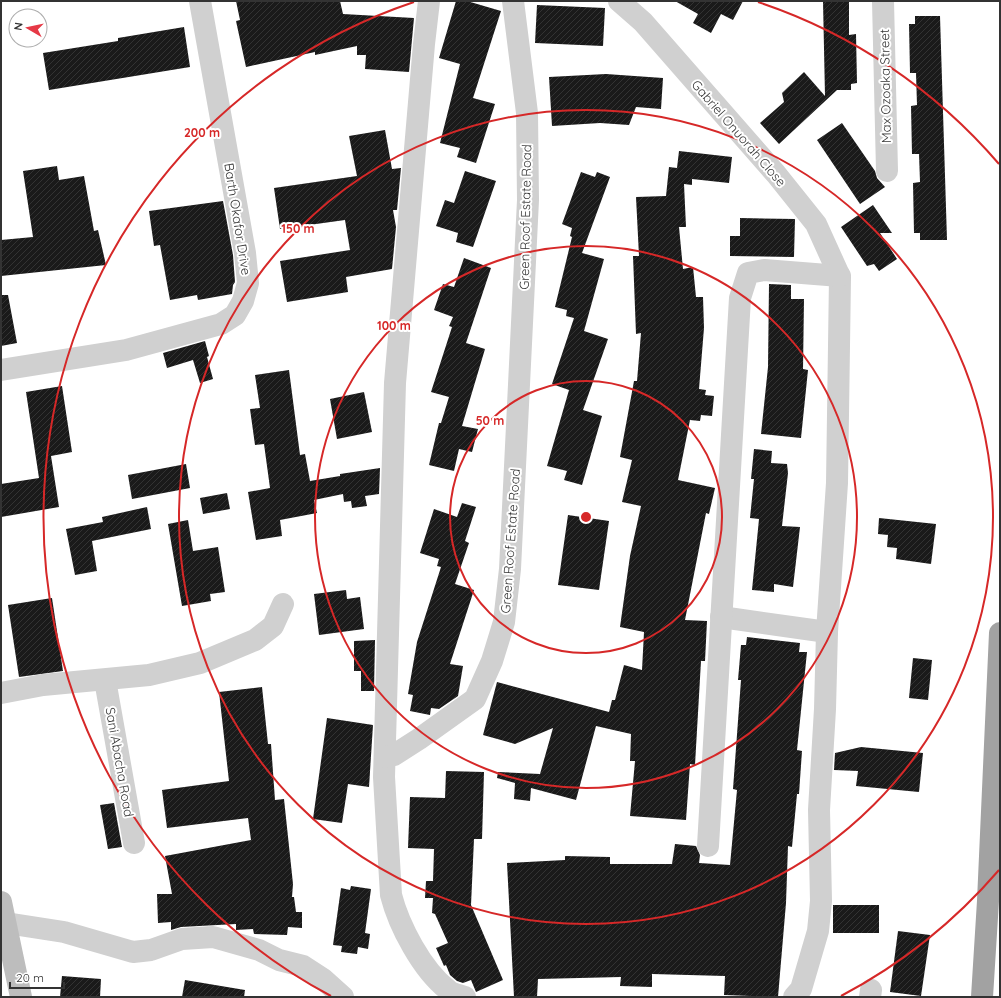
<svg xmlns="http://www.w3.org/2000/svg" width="1001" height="998" font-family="Quicksand,sans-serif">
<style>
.building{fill:url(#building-hatch)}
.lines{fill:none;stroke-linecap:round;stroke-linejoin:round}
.minor{stroke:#d0d0d0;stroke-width:22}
.secondary{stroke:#bdbdbd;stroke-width:22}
.trunk{stroke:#a2a2a2;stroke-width:22}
.ring{fill:none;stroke:#d62828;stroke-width:2}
.labels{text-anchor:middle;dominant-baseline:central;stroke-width:4;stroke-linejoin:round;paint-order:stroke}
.street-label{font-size:13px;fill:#333;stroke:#fff}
.centre{fill:#d62828;stroke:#fff;stroke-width:2}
.ring-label{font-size:12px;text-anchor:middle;font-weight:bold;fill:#d62828;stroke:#fff;stroke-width:4;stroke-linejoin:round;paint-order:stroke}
</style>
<defs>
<pattern id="building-hatch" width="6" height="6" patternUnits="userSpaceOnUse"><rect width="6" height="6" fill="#1a1a1a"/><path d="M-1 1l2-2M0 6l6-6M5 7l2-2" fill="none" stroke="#333"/></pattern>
</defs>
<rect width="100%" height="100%" fill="#fff"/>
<g class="building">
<polygon points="236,1 340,1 343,14 414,18 409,72 365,69 366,55 357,55 357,46 315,55 315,52 246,67 236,21 240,20"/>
<polygon points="456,1 467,1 501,11 473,98 495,104 476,163 457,157 460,148 440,143 460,64 439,58"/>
<polygon points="675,1 743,1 733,20 721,14 711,33 693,23 698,14"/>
<polygon points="823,1 849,1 849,35 856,34 857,83 851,84 851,90 837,90 779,144 760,123 784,102 782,93 804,72 825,96"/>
<polygon points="537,5 605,8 603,46 535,43"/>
<polygon points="915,16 940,16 947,240 920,240 920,233 914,233 913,183 920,182 919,154 912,154 911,106 917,105 916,73 910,73 909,24 915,24"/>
<polygon points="184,27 190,67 49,90 43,53 118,41 118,38"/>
<polygon points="606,74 663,78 661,109 636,107 629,125 600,123 552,126 549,77"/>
<polygon points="842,123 875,171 877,178 885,187 860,204 817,140"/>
<polygon points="385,130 392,169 401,168 397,210 393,210 396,227 392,269 346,277 348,292 287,302 280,261 350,250 345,220 280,229 274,188 357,176 349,136"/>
<polygon points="679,151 732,157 729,183 692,179 692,185 684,184 686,227 679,227 683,269 693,267 696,297 703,297 704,328 699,389 706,390 705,395 714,396 712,416 701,415 700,421 690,420 678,480 715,488 709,514 706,513 685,620 707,621 705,661 701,661 695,765 690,764 686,820 630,816 635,761 630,761 631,734 596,726 576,800 531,788 530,801 514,799 515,783 497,778 498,772 540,774 553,728 515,744 483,735 497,682 609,712 612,700 615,700 624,665 642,670 644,632 620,627 630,556 641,506 622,502 632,460 620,457 634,381 637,381 641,333 636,334 633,256 639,256 636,197 666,196 669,167 677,168"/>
<polygon points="57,166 59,180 84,176 94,231 98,230 106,265 1,276 1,240 33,237 23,171"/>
<polygon points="465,171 496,181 473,247 456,242 458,233 436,226 445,200 454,203"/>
<polygon points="581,172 595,177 597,172 610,177 582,253 604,259 584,331 608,339 583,410 602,416 582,485 564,480 567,471 547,466 569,390 552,384 574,318 566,316 567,310 555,307 572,237 570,236 572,228 562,224"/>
<polygon points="223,201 233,255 235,282 233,285 232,294 198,300 197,295 170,300 160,245 154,246 149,211"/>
<polygon points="873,205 892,233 880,233 897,259 879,271 874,264 867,266 841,227"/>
<polygon points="740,218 795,219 794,257 730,256 730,236 740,236"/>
<polygon points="464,258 491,268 466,343 485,349 462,426 478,429 472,452 459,449 454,471 429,465 439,423 441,423 449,397 431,392 452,327 449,326 453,317 434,310 443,284 454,287"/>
<polygon points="769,284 791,285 791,299 804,299 803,369 808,370 801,438 761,434 768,367"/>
<polygon points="1,295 8,295 17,343 1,346"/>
<polygon points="205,341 209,356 207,357 213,379 200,383 193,360 167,368 163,353"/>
<polygon points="289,370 300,455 305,454 310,481 340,476 340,474 380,468 379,494 365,496 367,506 352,508 351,501 344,502 343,494 314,500 317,513 280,520 282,536 256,540 248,492 270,488 264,444 255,445 250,409 260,408 255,375"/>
<polygon points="62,386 72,452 51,456 59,507 1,517 1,484 39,478 26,392"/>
<polygon points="364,392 372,432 337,439 330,399"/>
<polygon points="754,449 772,451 771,463 787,464 788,473 782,526 800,527 793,587 774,584 774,592 752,590 759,519 750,518 754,479 751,479"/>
<polygon points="186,464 190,488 132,499 128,475"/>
<polygon points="227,493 230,509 203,514 200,498"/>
<polygon points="462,503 476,507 465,541 469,543 455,584 474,590 450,664 463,666 458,696 439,709 431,708 430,715 410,711 413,695 408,694 417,642 441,567 437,566 439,559 420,553 434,509 457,517"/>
<polygon points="147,507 151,529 92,541 97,571 75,575 66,529 103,522 102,517"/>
<polygon points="568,515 609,521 599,590 558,585"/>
<polygon points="879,518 936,524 931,564 896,559 897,548 887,547 888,535 878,534"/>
<polygon points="188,520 193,551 218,547 225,592 210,594 211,601 182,606 168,524"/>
<polygon points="346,590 347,599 360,597 364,629 319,635 314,594"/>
<polygon points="52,598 63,671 19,677 8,605"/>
<polygon points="747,637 800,643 799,652 807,652 797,750 802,751 799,794 797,794 792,847 788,846 786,903 778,997 724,995 725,976 652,974 652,987 620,986 621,977 538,979 537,997 514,997 507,863 565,860 565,856 610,857 610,864 672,864 675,844 696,846 700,855 699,863 730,865 737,790 733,789 741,680 738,680 741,645 746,645"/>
<polygon points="375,640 374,691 361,691 361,671 354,671 354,641"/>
<polygon points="913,658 932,660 928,700 909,698"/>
<polygon points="262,687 268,744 271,744 275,800 284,799 293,884 292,897 294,897 296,912 302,912 302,928 288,927 287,935 254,934 253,929 236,930 236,924 181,927 171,930 171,922 158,923 157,894 172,894 165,856 251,840 248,818 167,828 162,790 229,781 219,692"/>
<polygon points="327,718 373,725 369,787 348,784 342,823 313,819"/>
<polygon points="861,747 923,753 919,792 856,786 858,771 834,770 835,753"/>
<polygon points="446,771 484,772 482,839 474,839 471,905 503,980 476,992 471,980 463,983 457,981 450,975 446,965 444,966 436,948 448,943 435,914 432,913 433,898 425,898 426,881 433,881 434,849 408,848 410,797 445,798"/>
<polygon points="114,803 122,847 108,849 100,805"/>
<polygon points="351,886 371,889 365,933 370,934 368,949 358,947 357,954 341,952 342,946 333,945 341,888 350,890"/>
<rect x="833" y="905" width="46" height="28"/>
<polygon points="898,931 930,935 921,996 890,992"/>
<polygon points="62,976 101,979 100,997 60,997"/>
<polygon points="185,980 245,990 244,997 182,997"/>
</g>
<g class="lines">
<g class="minor">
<path d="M 429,1 L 424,44 L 395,383 L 384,777 L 391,895 C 399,926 422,970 448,990 C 452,994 460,995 465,997"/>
<polyline points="619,1 643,22 776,174 816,224 840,277 837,483 827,632 825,709 819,810 821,901 818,931 801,989 794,997"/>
<polyline points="883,1 887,171"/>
<polyline points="1,370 126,350 221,324 235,315 243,301 248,283 245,253 200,1"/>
<polyline points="721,617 827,632"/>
<polyline points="105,680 134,843"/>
<polyline points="1,693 43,685 149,675 200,663 255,640 273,626 283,604"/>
<polyline points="385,757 394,755 419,739 475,699 492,661 504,622 510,569 528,200 527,113 513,1"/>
<polyline points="708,846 740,298 748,273 764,270 840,276"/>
<polyline points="6,923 64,932 133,952 151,950 182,939 213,937 259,950 279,960 303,966 323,979 343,997"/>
<polyline points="870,997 871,990"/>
</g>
<polyline class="secondary" points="1,902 21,997"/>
<polyline class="trunk" points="982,997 988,901 1000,633"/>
</g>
<g class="ring">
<circle cx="586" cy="517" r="136"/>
<circle cx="586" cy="517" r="271"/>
<circle cx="586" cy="517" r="407"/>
<path d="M999 870A543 543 0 0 1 841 996M331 996A543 543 0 0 1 414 2M758 2A543 543 0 0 1 999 164"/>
</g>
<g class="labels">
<g class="street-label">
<text transform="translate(885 86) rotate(-91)">Max Ozoaka Street</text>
<text transform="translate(739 133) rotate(49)">Gabriel Onuorah Close</text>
<text transform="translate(525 217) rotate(-89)">Green Roof Estate Road</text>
<text transform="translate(238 219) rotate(81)">Barth Okafor Drive</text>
<text transform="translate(510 541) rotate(-86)">Green Roof Estate Road</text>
<text transform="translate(120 762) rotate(80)">Sani Abacha Road</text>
</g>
</g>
<circle cx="586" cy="517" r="6" class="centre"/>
<g class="ring-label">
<text x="202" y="137">200 m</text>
<text x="298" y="233">150 m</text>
<text x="394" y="330">100 m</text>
<text x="490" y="425">50 m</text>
</g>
<rect width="1001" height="998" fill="none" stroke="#333333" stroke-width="4"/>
<g transform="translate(28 28) rotate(279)"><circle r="19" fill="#ffffff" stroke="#adadad"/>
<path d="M0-3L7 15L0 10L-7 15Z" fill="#e63946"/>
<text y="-6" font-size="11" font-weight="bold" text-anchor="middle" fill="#333333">N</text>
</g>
<path d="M10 982v6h54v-6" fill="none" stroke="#333333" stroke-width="2"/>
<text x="16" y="982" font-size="12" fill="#333333" stroke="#ffffff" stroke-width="3" paint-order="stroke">20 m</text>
</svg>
